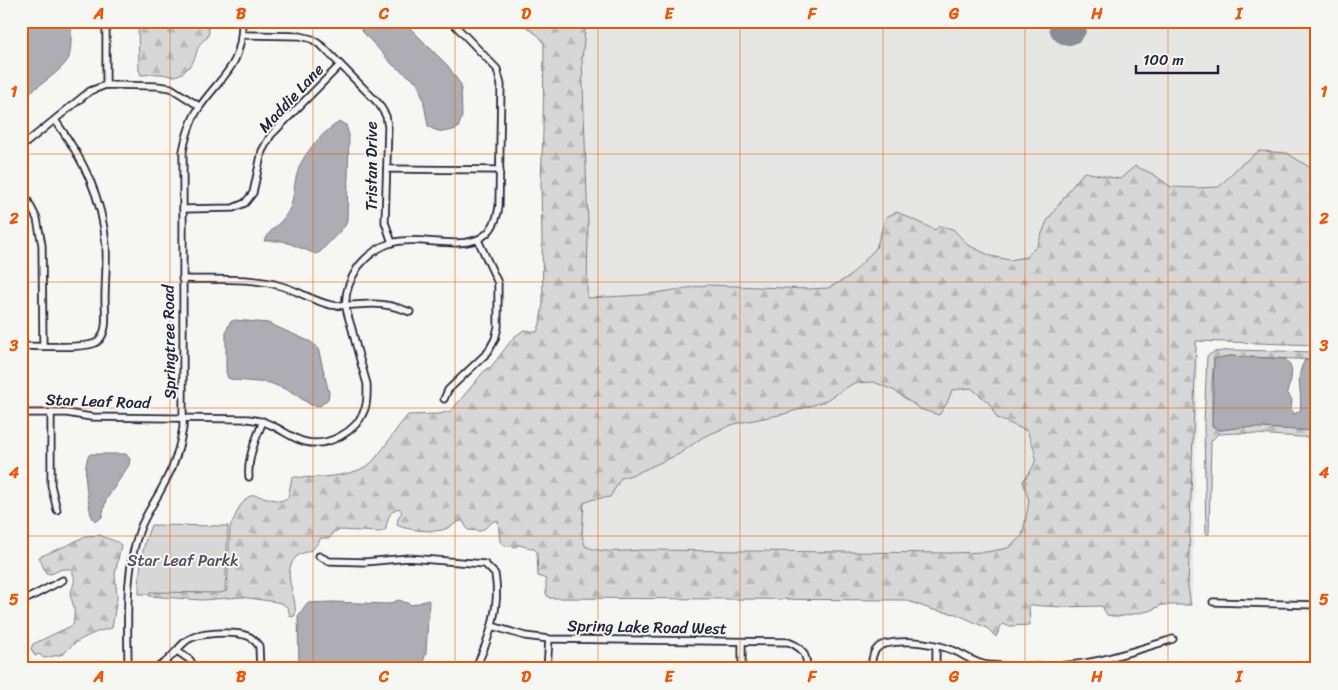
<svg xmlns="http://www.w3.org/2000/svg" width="1338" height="690" font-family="Sriracha,sans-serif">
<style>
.built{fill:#e6e6e4}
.green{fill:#d7d7d7;stroke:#7c7c89}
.forest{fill:url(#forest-firs);stroke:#7c7c89;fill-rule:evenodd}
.water{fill:#adadb3;stroke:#757583}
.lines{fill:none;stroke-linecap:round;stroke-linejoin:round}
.runway{stroke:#8c8c96;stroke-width:38}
.minor-casing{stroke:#22223b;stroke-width:9}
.minor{stroke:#f6f6f2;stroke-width:5.5}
.grid{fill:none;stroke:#e8590c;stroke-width:1;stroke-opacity:0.55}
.labels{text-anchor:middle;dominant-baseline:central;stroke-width:4;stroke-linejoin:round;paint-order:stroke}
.street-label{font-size:16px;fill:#22223b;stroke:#f6f6f2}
.park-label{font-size:16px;fill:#4f4f62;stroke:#f6f6f2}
.neatline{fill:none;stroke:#e8590c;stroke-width:2}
.grid-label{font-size:16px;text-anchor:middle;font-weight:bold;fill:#e8590c}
</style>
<defs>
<pattern id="forest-firs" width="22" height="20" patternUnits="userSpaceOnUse" patternTransform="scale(1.25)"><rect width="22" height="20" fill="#d7d7d7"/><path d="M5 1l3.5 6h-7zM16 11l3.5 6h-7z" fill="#b8b8b9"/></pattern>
</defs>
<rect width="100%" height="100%" fill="#f6f6f2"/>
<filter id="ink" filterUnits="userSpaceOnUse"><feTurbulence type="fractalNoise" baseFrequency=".02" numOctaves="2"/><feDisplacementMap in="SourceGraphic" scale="10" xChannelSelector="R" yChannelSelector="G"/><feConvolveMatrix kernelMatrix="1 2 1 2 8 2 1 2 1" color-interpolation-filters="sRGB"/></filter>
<g filter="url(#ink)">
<polygon class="built" points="525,21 1317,21 1317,341 1198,336 1192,598 555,596 547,40"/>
<path class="green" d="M 151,525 L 228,526 L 225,595 L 139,594 C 139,570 142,546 151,525 Z"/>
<g class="forest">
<path d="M 138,21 L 207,21 L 209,32 L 207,38 C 199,42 198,48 195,57 C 193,65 181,77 172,76 C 168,76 165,74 161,74 C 154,73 148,75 141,75 L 139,70 Z"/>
<path d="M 518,21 L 586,21 L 582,59 L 588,223 L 587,298 L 643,295 L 707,285 L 808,289 L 828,288 L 849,277 L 876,248 L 886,217 L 897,212 L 935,230 L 939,226 L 953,229 L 968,245 L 991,256 L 1010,260 L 1026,257 L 1037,246 L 1047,221 L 1070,189 L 1084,172 L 1120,179 L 1135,166 L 1153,174 L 1171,187 L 1196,188 L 1219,187 L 1239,166 L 1259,151 L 1287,153 L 1309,167 L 1317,176 L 1317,345 L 1196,341 L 1188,587 L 1191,605 L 1162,605 L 1149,611 L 1118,617 L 1107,615 L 1102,606 L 1061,607 L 1029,605 L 1030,625 L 1009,626 L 1002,624 L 996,637 L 987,628 L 956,614 L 933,610 L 905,600 L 549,598 L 546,594 L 546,579 L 538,576 L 537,552 L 534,549 L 519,545 L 514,547 L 503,545 L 500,541 L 498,521 L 494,521 L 481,531 L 468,530 L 463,521 C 456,521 452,527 445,529 C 437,533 405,530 397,525 L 398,518 L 402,512 L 399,508 C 389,511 387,520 386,529 L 380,532 L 340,530 L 333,532 L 330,538 L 321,538 C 318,542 315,548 311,550 C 306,553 300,553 296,557 C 280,575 298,595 295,615 L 293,617 L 290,616 L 288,608 L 283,604 L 277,602 L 241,597 L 202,600 L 149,596 L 150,592 L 220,593 L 227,591 L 230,527 L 240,506 L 248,497 L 254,495 L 280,501 L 288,498 L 292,477 C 315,478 356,478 373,461 C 386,447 395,429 408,415 L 439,414 L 451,411 L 486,369 L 491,367 L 514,337 L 524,330 L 537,332 L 540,324 L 543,302 L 541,182 L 543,131 L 544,44 L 539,36 ZM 874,382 L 895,391 L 920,409 L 939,415 L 947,403 L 952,390 L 971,388 L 989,403 L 997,418 L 1027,431 C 1037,456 1041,459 1023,481 L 1029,501 L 1026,518 L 1022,536 L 1008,548 L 987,552 L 946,553 L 642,550 C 624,551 602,554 585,546 L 582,535 L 584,503 L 594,499 L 610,497 L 621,478 L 635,474 L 679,454 L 703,437 L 734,424 L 784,414 L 823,402 L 854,383 Z"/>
<polygon points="1232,350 1317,352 1317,360 1229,356 1214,359 1212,383 1212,426 1220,430 1244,427 1317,431 1317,438 1239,433 1218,434 1211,441 1209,534 1206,535 1204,424 1207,356 1214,352"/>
<path d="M 100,535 C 108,540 115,539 121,545 L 115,574 L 117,598 L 112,628 C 96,631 72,641 64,654 L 44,658 L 39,654 L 35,656 L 31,649 L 33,644 L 73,625 C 75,614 75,606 70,596 C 73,585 78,578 70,569 L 62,569 L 51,574 L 46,573 L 39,557 L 70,544 L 85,536 Z"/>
</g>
<g class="water">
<path d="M 32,21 L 71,21 C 71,32 72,46 69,57 C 66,68 32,91 21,98 L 21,29 Z"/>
<path d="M 353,21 L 403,21 L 448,66 L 461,85 L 462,116 L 458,128 C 448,133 437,133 428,126 L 423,98 L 417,82 L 393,65 Z"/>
<path d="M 340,122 L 346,125 L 349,135 L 347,221 L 345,226 L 320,252 L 316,254 L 283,241 L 264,241 C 270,229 281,224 288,212 C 295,199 293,184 298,171 C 302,155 325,129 340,122 Z"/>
<polygon points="235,320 268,323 311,342 318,348 329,393 328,399 320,406 311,405 290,391 270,383 234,380 228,378 226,372 226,332 230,322"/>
<path d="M 1229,356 L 1285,359 C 1296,369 1291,380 1287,392 L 1292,400 L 1291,408 L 1294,414 L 1300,411 C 1303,392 1294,378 1305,360 L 1317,360 L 1317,431 L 1244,427 L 1220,430 L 1212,426 L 1214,359 Z"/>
<path d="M 91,454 L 126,454 L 130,459 L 129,465 L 106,500 L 102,517 L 97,521 L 94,520 L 91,515 C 88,496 82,475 88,456 Z"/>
<polygon points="399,600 412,605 428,600 429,601 426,653 421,669 299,669 298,616 307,603 332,602 388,604"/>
</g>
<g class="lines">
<polyline class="runway" points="1068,26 1069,21"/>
<g class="minor-casing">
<g id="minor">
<polyline points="242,35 300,36 312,39 323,47 379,104 386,116 388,127 385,222 392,243"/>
<polyline points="106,85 106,21"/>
<polyline points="21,147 90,91 106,85 157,86 171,88 199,106"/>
<polyline points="387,169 500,170"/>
<polyline points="21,187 37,219 42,245 43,346"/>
<polyline points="183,209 233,208 245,203 253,193 262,151 271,135 340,65"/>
<path d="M 182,279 C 215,280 250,277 281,286 C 299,291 313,301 331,305 C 345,307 359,304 373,304 C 386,304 398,307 410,312"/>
<path d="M 21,346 C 35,346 88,349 97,342 C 109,333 105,312 105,299 C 105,281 107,263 106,245 C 102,196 83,159 55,120"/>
<polyline points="444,399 448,390 488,352 495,339 498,327 498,283 478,240"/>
<path d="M 21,413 L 67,413 L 91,417 L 248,419 C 256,420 264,421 271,425 C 283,430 293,439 306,442 C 328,447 356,432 364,411 C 368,403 367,393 367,384 C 362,367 357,350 353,333 C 351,324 347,315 346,307 C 344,293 351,278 358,267 C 366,257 378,247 391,243 C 430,232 491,266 499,206 L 501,85 L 497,69 L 451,21"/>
<polyline points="51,413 51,485 57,510"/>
<path d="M 249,477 C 247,458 256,439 263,421"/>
<path d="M 319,556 L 329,561 L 365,562 L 408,558 L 485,564 L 495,574 C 501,607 489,640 475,669"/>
<polyline points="21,602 63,580"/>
<polyline points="1213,602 1317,605"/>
<path d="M 492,626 L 525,636 L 549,639 L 788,642 C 802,647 807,654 807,669"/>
<polyline points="177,651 190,660 195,669"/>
<polyline points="111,669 113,669"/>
<path d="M 128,669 C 128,624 124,571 140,529 C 147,511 159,496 167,478 C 176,462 180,445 183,428 L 183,151 C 186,136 191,118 201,105 C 225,72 242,66 242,21"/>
<path d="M 149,669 C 167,667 173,652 186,641 C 198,632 234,631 248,636 C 253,638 256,642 259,646 L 260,669"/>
<polyline points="547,669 549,639"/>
<polyline points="742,669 742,642"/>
<path d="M 872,669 C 871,659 873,647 885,644 C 907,639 936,643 957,652 C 967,657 976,664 988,665 C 1019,668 1065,668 1096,661 C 1122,655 1147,647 1173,639"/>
<polyline points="936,669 936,646"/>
</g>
</g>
<use href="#minor" class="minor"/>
</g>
</g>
<path class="grid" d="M 170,21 L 170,669M 313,21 L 313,669M 455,21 L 455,669M 598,21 L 598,669M 740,21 L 740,669M 883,21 L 883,669M 1025,21 L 1025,669M 1168,21 L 1168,669M 21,154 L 1317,154M 21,282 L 1317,282M 21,408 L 1317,408M 21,536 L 1317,536"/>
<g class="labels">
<g class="street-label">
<text transform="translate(291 98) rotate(-47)">Maddie Lane</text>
<text transform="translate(371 166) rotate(-90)">Tristan Drive</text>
<text transform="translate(169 342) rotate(-91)">Springtree Road</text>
<text transform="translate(98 401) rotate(2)">Star Leaf Road</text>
<text transform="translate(647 627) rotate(1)">Spring Lake Road West</text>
</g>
<g class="park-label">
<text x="183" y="560">Star Leaf Parkk</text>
</g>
</g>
<rect width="1338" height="690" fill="none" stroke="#f6f6f2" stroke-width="55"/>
<path d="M1136 65v8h82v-8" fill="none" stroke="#22223b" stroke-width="2.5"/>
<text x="1143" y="65" font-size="15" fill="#22223b" stroke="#f6f6f2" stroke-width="4" paint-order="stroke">100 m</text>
<rect x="28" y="28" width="1282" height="634" class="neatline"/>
<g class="grid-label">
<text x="99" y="19">A</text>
<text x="241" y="19">B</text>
<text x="384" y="19">C</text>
<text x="526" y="19">D</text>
<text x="669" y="19">E</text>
<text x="812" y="19">F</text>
<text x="954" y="19">G</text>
<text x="1097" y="19">H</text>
<text x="1239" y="19">I</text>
<text x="14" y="97">1</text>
<text x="1324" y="97">1</text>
<text x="14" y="224">2</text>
<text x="1324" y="224">2</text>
<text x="14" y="351">3</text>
<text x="1324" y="351">3</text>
<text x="14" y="478">4</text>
<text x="1324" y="478">4</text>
<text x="14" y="605">5</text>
<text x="1324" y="605">5</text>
<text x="99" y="682">A</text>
<text x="241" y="682">B</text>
<text x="384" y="682">C</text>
<text x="526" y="682">D</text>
<text x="669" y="682">E</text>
<text x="812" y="682">F</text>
<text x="954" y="682">G</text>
<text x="1097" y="682">H</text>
<text x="1239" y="682">I</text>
</g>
</svg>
